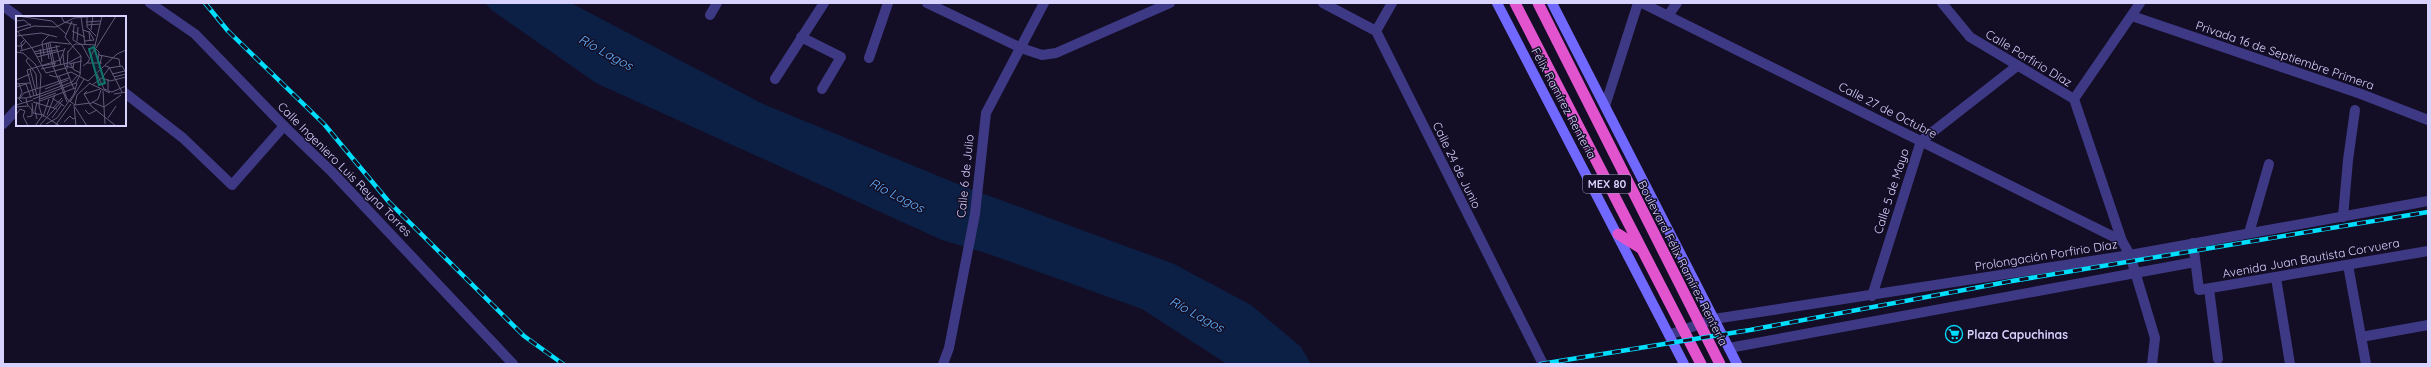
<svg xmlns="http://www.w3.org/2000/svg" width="2431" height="367" font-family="Quicksand,sans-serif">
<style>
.water{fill:#0c2046}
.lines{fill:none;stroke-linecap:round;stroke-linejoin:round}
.minor{stroke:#3e3984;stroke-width:10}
.tertiary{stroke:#3e3984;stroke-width:10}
.secondary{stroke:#7169ff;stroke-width:10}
.trunk{stroke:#e253ce;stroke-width:11}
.rail-casing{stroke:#00defd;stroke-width:4.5}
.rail{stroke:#130e25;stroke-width:3;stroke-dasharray:9;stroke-linecap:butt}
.labels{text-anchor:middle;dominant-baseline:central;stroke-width:3;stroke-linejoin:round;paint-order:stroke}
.shield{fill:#130e25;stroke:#9d97be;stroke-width:1}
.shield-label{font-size:11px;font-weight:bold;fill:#d8d2ff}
.street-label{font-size:12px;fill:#d8d2ff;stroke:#130e25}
.poi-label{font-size:12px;font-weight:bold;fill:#d8d2ff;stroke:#130e25;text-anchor:start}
.water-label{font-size:13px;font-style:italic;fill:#60b2ff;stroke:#130e25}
.inset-road{fill:none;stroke:#625c7c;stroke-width:1}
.view{fill:#0f766e;fill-opacity:0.15;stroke:#0f766e;stroke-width:2}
.inset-edge{fill:none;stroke:#d8d2ff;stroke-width:2}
</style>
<rect width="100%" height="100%" fill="#130e25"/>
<polygon class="water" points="485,3 571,3 763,104 965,187 1174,264 1251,305 1301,347 1311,364 1227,364 1142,309 986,253 942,240 596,83 493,11"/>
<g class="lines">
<g class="minor">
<polyline points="927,3 1021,48 1042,55 1056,53 1170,3"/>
<polyline points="1323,3 1376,31 1543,364"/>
<polyline points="1642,3 2122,241"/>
<polyline points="1942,3 1970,37 2074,99 2122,241 2130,255 2155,338 2152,364"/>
<polyline points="3,6 18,17"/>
<polyline points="1669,14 1677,3"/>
<polyline points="710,15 717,3"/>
<polyline points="2132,16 2361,94 2428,120"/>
<polyline points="1376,31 1392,3"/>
<polyline points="801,37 841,57 822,89"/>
<polyline points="869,58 888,3"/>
<polyline points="775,79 824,3"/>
<polyline points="125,93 183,138 232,185 284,126"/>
<polyline points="2074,99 2140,3"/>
<polyline points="1605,106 1638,3"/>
<polyline points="3,124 17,109"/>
<polyline points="2343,217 2348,160 2355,110"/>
<polyline points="2249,233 2269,164"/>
<polyline points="2193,243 2199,290 2428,251"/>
<polyline points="2348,265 2366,364"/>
<polyline points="2276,278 2290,364"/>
<polyline points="2209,289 2218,359"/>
<polyline points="1872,296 1921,141 2017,66"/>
<polyline points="1669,335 1714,319 2130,255 2428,201"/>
<polyline points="2361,337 2428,325"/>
<polyline points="1729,348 2195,262"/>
<polyline points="943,364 949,348 975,214 986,113 1044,3"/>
</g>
<polyline class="tertiary" points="150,3 195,34 284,126 332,172 513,364"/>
<g class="secondary">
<polyline points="1497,3 1684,364"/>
<polyline points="1552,3 1737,364"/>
</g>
<g class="trunk">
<polyline points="1515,3 1701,364"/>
<polyline points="1538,3 1720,364"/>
<polyline points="1618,234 1639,247"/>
</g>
<g class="rail-casing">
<g id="rail">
<polyline points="205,3 228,31 324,124 389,202 524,336 563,364"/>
<polyline points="1541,364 1750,330 2012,281 2428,212"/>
</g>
</g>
<use href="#rail" class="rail"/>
</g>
<defs>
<g id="supermarket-ring" transform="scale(0.9)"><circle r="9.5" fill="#130e25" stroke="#00defd" stroke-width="1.5"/><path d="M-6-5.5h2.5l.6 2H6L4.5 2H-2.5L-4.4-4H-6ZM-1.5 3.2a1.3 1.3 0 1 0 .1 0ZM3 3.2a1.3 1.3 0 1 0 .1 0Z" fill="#00defd"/></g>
</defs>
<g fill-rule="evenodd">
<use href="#supermarket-ring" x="1954" y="334"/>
</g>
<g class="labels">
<rect class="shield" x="1583" y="175" width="48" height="18" rx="3"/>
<g class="shield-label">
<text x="1607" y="184">MEX 80</text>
</g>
<g class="street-label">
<text transform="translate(2285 55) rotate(19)">Privada 16 de Septiembre Primera</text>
<text transform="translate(2029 58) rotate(31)">Calle Porfirio Díaz</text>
<text transform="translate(1564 103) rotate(62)">Félix Ramírez Rentería</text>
<text transform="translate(1888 110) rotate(27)">Calle 27 de Octubre</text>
<text transform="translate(1457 165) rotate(64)">Calle 24 de Junio</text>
<text transform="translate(345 169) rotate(45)">Calle Ingeniero Luis Reyna Torres</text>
<text transform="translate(965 176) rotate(-84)">Calle 6 de Julio</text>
<text transform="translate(1891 191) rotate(-72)">Calle 5 de Mayo</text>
<text transform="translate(2046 255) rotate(-9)">Prolongación Porfirio Díaz</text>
<text transform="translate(2311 258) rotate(-10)">Avenida Juan Bautista Corvuera</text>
<text transform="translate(1683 263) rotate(63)">Boulevard Félix Ramírez Rentería</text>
</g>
<g class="poi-label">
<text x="1967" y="334">Plaza Capuchinas</text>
</g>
<g class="water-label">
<text transform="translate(606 52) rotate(29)">Río Lagos</text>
<text transform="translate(897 195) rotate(27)">Río Lagos</text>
<text transform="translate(1197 314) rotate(29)">Río Lagos</text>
</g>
</g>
<g transform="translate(16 16)">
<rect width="110" height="110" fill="#130e25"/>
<path class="inset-road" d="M 1,0 L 36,5 L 50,18M 45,0 L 48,6 L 61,9M 65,1 L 69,28M 71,1 L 71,11 L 80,20M 0,5 L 8,4 L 15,10M 70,6 L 85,5M 58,9 L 57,24 L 66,29 L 73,42M 71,9 L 84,8M 0,12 L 15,8M 0,14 L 16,32 L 30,57M 67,14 L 73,16 L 74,25M 75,14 L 77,0M 56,15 L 69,21M 0,16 L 18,10 L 40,11 L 58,2 L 82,0M 0,20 L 25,17 L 41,21M 61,25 L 62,11M 69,25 L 78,24 L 73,15M 30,27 L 33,43M 32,27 L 37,50 L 51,86M 34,27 L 39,51M 40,29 L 45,49M 0,30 L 6,30 L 10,25M 79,32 L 83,36 L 82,47M 80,32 L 100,0M 24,33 L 26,46M 6,34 L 5,27 L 9,23M 4,35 L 35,26 L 54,28M 0,36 L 7,37 L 19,48M 18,36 L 44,30M 52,36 L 59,28 L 80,29M 19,38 L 41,34M 47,38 L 48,48 L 58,73M 28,39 L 26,26 L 33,19M 83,39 L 103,43 L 104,50M 21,41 L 48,34M 12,42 L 10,45 L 20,58 L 21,72M 44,45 L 49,32M 54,47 L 58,54 L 65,57M 71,47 L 86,47M 53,48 L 66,45M 26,50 L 40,47M 50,50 L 57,52 L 58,46M 67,50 L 72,46 L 78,34 L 86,0M 89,50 L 93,51 L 106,76M 83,52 L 86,39M 93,52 L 106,50 L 110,57M 14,53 L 21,80M 25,53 L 52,47 L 65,40M 51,53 L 52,35M 30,57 L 50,52M 81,58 L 88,73 L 91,74M 96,58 L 109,55M 33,59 L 40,61 L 55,56 L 72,65 L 101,38 L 110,34M 43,60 L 51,83 L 59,89M 98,61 L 110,58M 86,62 L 94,65 L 110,61M 92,63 L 92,75 L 96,76 L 110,70M 0,64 L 14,58M 73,67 L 94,77M 0,68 L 14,67M 3,68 L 6,76 L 3,83 L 6,86M 76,69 L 86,62 L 93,52M 0,71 L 10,68 L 15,82M 29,73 L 52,64M 71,75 L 68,78 L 75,90 L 100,110M 87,75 L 89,108M 68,78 L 84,73M 98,78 L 110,76M 18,80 L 11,54 L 44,44M 0,82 L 10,82 L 24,78 L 56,66 L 61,60M 4,82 L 8,77 L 53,62M 10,82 L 11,88 L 16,94 L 16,100 L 11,101M 36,82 L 48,90M 17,83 L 60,67 L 64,59 L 65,40 L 49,21 L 56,5M 24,83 L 40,77M 24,85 L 59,72M 17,86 L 41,93M 54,86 L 68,63M 76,86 L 88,91M 16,87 L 17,97 L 27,99 L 44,110M 74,87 L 59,89 L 61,79 L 74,67M 74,88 L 82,83 L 85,74M 0,89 L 17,84M 58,89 L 60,110M 0,91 L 12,90M 59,91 L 71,110M 88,91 L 105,79M 37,92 L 46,82M 69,94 L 73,98 L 81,94M 0,99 L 4,93 L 9,95 L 7,100 L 12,110M 31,99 L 39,79M 27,101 L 33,83M 36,102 L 46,88M 92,102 L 100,90M 21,103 L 19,95 L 21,86M 48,106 L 54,100 L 57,103 L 59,102M 30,108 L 41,102 L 58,78 L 61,67M 19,110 L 26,100 L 23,90 L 25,59 L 19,48M 23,110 L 47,84M 39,110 L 55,88"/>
<path class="view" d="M 78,31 L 89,67 L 83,69 L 73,33 Z"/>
<rect width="110" height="110" class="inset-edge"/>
</g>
<rect width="2431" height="367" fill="none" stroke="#d8d2ff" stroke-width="8"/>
</svg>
